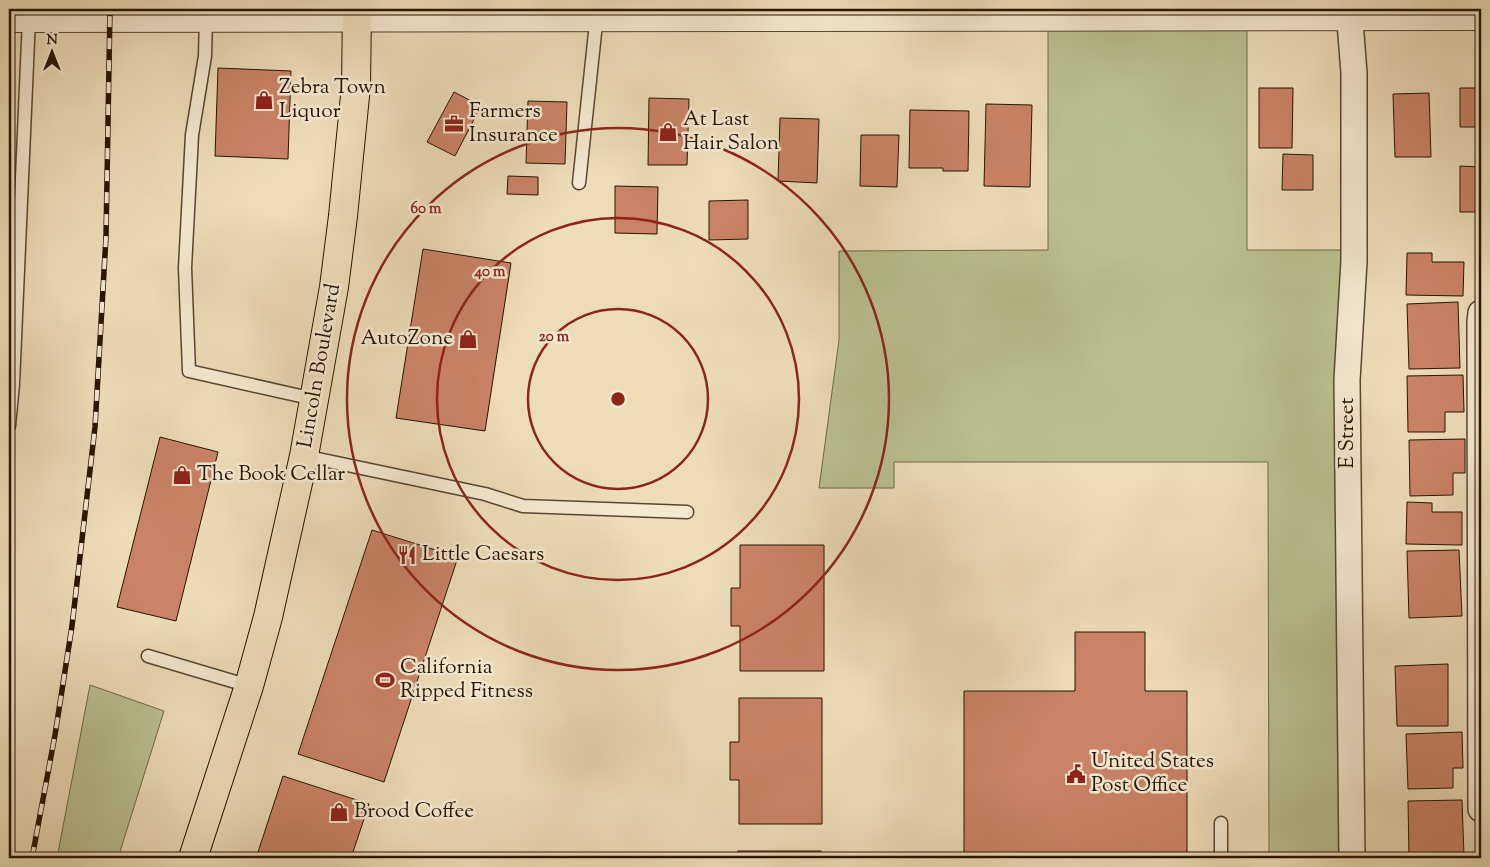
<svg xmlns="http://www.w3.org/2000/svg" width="1490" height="867" font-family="'Sorts Mill Goudy',serif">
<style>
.green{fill:#b9c08e;stroke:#6f6a48}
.building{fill:#ca8366;stroke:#251502}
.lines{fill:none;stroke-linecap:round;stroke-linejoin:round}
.service-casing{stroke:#57472f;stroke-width:15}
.minor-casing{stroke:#57472f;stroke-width:28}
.tertiary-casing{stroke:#57472f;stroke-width:30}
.primary-casing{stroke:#251502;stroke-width:30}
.service{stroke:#f3e9d0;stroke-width:12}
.minor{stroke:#f3e9d0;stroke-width:25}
.tertiary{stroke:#f3e9d0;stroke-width:28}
.primary{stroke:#edddb7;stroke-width:28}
.rail-casing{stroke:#251502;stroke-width:5.5}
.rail{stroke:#f3e9d0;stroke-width:4;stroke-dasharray:11;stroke-linecap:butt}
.ring{fill:none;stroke:#8f2418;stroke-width:2.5}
.labels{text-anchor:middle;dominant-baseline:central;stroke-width:5;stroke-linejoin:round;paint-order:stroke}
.poi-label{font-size:21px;fill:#251502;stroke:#f3e9d0;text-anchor:start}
.street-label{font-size:21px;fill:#251502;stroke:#f3e9d0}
.centre{fill:#8f2418;stroke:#f3e9d0;stroke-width:2.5}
.ring-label{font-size:15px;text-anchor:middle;font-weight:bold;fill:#8f2418;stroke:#f3e9d0;stroke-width:5;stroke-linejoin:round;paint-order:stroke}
</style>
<rect width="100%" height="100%" fill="#edddb7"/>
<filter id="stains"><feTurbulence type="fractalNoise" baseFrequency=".004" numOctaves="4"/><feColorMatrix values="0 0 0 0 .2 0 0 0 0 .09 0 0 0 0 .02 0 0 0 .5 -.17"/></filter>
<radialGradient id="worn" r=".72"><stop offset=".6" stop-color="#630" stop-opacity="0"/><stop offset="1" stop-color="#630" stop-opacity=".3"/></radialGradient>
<g class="green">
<polygon points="1048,24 1247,24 1247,250 1348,250 1346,858 1269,858 1268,462 894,462 894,488 819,488 839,340 839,251 1048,250"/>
<polygon points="90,685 164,711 118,858 57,858"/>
</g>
<g class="building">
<polygon points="218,68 291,71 288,159 215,156"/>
<polygon points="1259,88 1293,88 1292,148 1259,148"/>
<polygon points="1460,88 1481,88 1481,146 1481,127 1460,127"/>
<polygon points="454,92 481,106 455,156 427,142"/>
<polygon points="1429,93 1431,157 1395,157 1393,94"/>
<polygon points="649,98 689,99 687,165 648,165"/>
<polygon points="528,101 567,102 565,164 526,163"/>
<polygon points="986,104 1032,105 1030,187 984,186"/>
<polygon points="910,110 969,111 968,171 943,171 943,168 909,168"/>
<polygon points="780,118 819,119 817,183 778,181"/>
<polygon points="861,135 899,135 897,187 860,186"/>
<polygon points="1283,154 1313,155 1313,190 1282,190"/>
<polygon points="1480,156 1481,212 1460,212 1460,166 1480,167"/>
<polygon points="508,176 538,177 538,195 507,194"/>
<polygon points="615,186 658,187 657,234 615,233"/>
<polygon points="748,200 748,239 709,240 709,201"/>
<polygon points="423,249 511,263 485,431 396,418"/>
<polygon points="1407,253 1432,253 1432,262 1464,262 1463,296 1406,295"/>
<polygon points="1458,302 1460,368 1409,369 1407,304"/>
<polygon points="1463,375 1464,412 1445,412 1445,432 1408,432 1407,376"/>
<polygon points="160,437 218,452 176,621 117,607"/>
<polygon points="1465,439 1465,473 1453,473 1453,495 1410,496 1409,440"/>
<polygon points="1407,502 1432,503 1432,512 1462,512 1462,545 1406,544"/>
<polygon points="372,530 458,557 384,782 298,754"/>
<polygon points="740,545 824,545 824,671 740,671 740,626 731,626 731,588 740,588"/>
<polygon points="1459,550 1462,616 1409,618 1407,551"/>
<polygon points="1075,632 1145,632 1145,691 1187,691 1187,858 964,858 964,691 1075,691"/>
<polygon points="1448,664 1448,726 1397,726 1395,666"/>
<polygon points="739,698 822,698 822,824 739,824 739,780 730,780 730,742 739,742"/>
<polygon points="1462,732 1463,768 1453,768 1453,788 1408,789 1406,734"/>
<polygon points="283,776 369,804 351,858 256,858"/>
<polygon points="1462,800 1464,856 1409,858 1408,801"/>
<rect x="738" y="851" width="83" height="7"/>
</g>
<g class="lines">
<g class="service-casing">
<g id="service">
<polyline points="206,17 205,56 192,135 185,268 189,371 314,399"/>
<polyline points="579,183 597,14"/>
<polyline points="9,426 13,384 29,18"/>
<polyline points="304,456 485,494 523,506 687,512"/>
<polyline points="148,656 249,686"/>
<polyline points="1221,823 1221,858"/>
</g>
</g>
<g class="minor-casing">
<g id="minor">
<polyline points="1349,9 1354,73 1354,261 1347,380 1352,858"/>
<polyline points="1481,313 1480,322 1481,809"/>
</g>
</g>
<g class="tertiary-casing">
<polyline id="tertiary" points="9,18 1481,16"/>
</g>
<g class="primary-casing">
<polyline id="primary" points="193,858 249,686 268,617 304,456 334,287 343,216 356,86 357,9"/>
</g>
<use href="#service" class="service"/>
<use href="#minor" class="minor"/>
<use href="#tertiary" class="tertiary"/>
<use href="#primary" class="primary"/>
<g class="rail-casing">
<polyline id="rail" points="32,858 55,735 72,626 95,427 106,237 110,9"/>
</g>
<use href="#rail" class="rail"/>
</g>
<g class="ring">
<circle cx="618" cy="399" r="90"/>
<circle cx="618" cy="399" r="181"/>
<circle cx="618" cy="399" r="271"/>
</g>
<defs>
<g id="shop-bare" transform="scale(1.5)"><path d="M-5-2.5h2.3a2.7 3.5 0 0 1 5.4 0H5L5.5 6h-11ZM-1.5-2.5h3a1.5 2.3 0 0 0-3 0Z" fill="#8f2418" stroke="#f3e9d0" stroke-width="2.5" paint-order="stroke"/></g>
<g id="office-bare" transform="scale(1.5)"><path d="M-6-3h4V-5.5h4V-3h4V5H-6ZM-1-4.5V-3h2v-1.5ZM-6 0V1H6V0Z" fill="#8f2418" stroke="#f3e9d0" stroke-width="2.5" paint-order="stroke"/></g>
<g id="restaurant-bare" transform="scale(1.5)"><path d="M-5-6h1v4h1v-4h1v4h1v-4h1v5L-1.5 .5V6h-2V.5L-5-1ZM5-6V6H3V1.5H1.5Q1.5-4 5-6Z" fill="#8f2418" stroke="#f3e9d0" stroke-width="2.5" paint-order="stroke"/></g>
<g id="stadium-bare" transform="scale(1.5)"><path d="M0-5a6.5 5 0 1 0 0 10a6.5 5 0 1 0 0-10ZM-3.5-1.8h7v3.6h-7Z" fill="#8f2418" stroke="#f3e9d0" stroke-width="2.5" paint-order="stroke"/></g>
<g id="civic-bare" transform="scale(1.5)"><path d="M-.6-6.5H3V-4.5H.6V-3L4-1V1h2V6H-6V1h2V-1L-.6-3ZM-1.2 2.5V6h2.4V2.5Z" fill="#8f2418" stroke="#f3e9d0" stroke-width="2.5" paint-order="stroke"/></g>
</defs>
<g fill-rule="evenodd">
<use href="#shop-bare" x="264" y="100"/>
<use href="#office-bare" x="454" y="124"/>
<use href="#shop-bare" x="668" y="132"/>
<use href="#shop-bare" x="468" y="339"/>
<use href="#shop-bare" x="182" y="475"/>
<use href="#restaurant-bare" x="407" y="555"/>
<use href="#stadium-bare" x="385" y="680"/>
<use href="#civic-bare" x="1076" y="774"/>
<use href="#shop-bare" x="339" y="812"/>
</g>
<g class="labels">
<g class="poi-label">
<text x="279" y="88">Zebra Town<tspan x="279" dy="24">Liquor</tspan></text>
<text x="469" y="112">Farmers<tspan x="469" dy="24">Insurance</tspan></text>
<text x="683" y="120">At Last<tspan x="683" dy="24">Hair Salon</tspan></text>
<text x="453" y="339" text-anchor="end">AutoZone</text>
<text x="197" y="475">The Book Cellar</text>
<text x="422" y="555">Little Caesars</text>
<text x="400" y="668">California<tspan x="400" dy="24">Ripped Fitness</tspan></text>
<text x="1091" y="762">United States<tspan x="1091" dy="24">Post Office</tspan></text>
<text x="354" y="812">Brood Coffee</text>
</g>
<g class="street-label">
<text transform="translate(320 366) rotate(-80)">Lincoln Boulevard</text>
<text transform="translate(1348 433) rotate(-90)">E Street</text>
</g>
</g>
<circle cx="618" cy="399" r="8" class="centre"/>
<g class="ring-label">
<text x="426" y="213">60 m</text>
<text x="490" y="276">40 m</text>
<text x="554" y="341">20 m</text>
</g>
<rect width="1490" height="867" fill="none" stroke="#edddb7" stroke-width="30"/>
<rect x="10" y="10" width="1470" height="847" fill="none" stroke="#251502" stroke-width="2.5"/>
<rect x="15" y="15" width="1460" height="837" fill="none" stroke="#251502"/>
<g transform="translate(52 52)" stroke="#f3e9d0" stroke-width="4" paint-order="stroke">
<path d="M0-4L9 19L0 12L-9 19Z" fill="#251502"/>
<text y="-8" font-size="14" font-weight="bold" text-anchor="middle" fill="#251502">N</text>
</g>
<rect width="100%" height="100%" filter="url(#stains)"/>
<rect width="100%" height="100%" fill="url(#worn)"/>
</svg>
